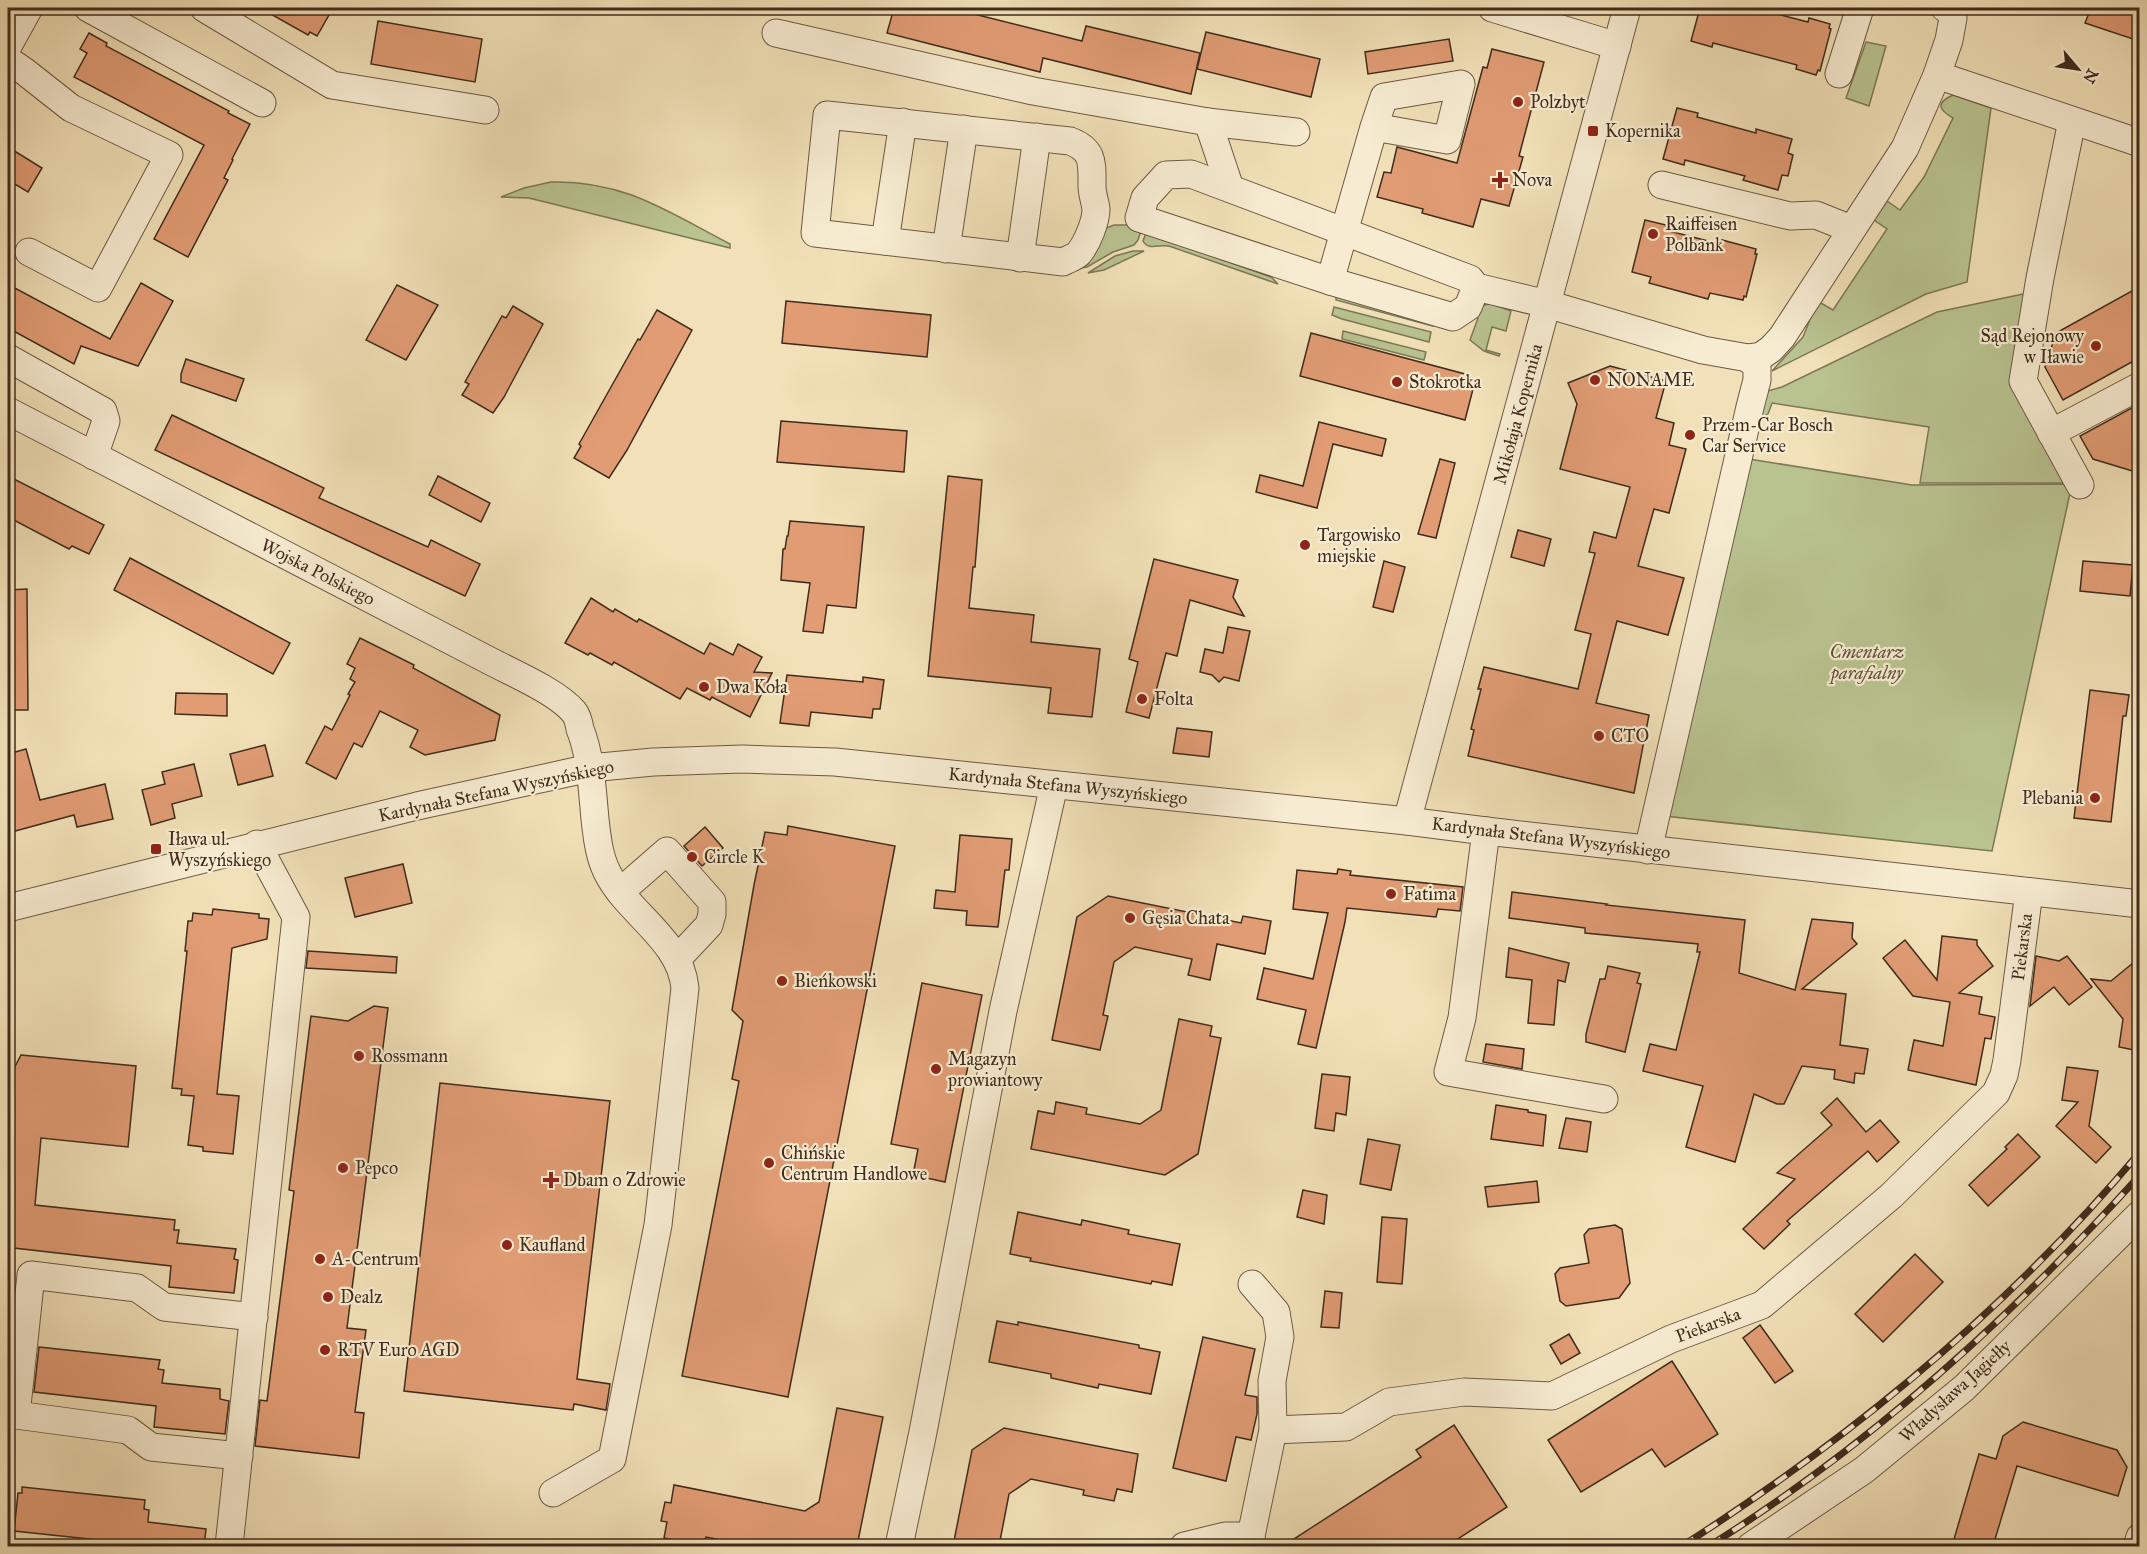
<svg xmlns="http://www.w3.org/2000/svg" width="2147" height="1554" font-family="'IM FELL Great Primer',serif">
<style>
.green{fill:#b9c390;stroke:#7c7856;stroke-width:1.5}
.building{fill:#e19c74;stroke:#402c1d;stroke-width:1.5}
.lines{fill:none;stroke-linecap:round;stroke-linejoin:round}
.minor-casing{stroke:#6c5944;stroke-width:29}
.minor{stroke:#f7ecd1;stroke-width:27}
.rail-casing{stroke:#402c1d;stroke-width:7}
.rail{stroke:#f7ecd1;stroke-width:4.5;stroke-dasharray:14;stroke-linecap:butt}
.poi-dot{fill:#8f2418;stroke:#f7ecd1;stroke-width:2}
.labels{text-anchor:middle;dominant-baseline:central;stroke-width:4.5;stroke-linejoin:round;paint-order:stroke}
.poi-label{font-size:18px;fill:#402c1d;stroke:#f7ecd1;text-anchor:start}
.street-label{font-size:18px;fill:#402c1d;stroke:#f7ecd1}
.park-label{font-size:18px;font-style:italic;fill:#5e523a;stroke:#f7ecd1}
</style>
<rect width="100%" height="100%" fill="#f2e1b8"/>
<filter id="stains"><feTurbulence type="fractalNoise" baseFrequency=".00333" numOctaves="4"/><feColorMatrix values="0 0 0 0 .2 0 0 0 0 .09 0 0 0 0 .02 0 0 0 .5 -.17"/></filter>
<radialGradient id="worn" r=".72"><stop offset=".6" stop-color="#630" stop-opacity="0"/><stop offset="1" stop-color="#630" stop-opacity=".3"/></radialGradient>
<g class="green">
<polygon points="1866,42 1886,46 1869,106 1846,98"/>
<path d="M 1953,95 L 1991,108 L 1967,282 L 1926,294 L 1772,371 L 1803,337 L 1816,304 L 1819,302 L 1833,310 L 1887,229 L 1874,220 L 1887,201 L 1900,210 L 1924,177 L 1953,118 C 1939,110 1935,103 1953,95 Z"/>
<path d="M 551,182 C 624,180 668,212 730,244 L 730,248 L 529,198 L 501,197 L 524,188 Z"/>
<polygon points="1114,225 1130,225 1141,231 1138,240 1134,245 1113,252 1087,267 1080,268 1101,230"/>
<path d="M 1146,233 L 1271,277 L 1278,284 L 1169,246 C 1160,244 1148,251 1143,241 Z"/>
<polygon points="1133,251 1144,251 1104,270 1088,273 1115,256"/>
<polygon points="2028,293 2013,383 2068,483 1920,483 1929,427 1772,403 1768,414 1763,417 1758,413 1764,392 1782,387 1937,312"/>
<polygon points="1336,296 1434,322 1433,326 1336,300"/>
<polygon points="1492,304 1511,311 1506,331 1492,327 1486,350 1500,354 1499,356 1484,351 1470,340 1478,318 1472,315 1483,305"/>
<polygon points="1334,307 1431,332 1429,342 1342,319 1332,315"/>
<polygon points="1343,331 1426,352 1424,360 1342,339"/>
<polygon points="1749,459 1912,485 2072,484 1992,851 1664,816"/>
</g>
<g class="building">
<polygon points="260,8 333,8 317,36 310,32 308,35"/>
<polygon points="894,8 950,8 1082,41 1086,26 1200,53 1191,94 1043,58 1040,72 887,33"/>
<polygon points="1700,8 1754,8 1808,22 1809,18 1830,24 1829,28 1831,29 1820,71 1818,70 1816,75 1796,69 1797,65 1713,43 1712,47 1691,41"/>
<polygon points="2091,8 2139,8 2139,41 2085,23"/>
<polygon points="378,21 482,39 475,82 371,64"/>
<polygon points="1206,32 1320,59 1311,97 1197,69"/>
<polygon points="89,33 107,43 106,46 229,111 228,113 250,124 232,159 233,160 224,178 228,180 188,257 154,239 204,145 74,77 87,53 80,49"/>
<polygon points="1449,39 1453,61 1368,74 1365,52"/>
<polygon points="1492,49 1544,62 1519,156 1523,157 1509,206 1481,199 1473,227 1422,213 1423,209 1377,197 1384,172 1391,173 1397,147 1457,163 1483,67 1487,68"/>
<polygon points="1677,108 1698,113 1697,117 1756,133 1756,129 1792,139 1788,153 1793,155 1788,176 1782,175 1778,190 1743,180 1745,176 1685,160 1684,165 1663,159"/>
<polygon points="8,147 42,168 28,192 8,180"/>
<polygon points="1645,220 1666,225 1665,230 1720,244 1722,240 1756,249 1755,254 1757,254 1746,297 1744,296 1743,300 1710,293 1708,299 1649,283 1651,277 1632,272"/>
<polygon points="141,283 173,301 138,366 81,346 74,364 8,328 8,297 13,287 110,339"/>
<polygon points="397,285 438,305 406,360 366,340"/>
<polygon points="2139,287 2139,358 2063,400 2045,367 2056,333"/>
<polygon points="786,301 931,315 927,357 782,343"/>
<polygon points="513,306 543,324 504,397 493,413 462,395 469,384 465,382 502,316 506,318"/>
<polygon points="657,310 692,330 627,450 609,478 574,458 581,446 579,444 638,339 640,340"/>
<polygon points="1311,333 1465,374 1473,389 1465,420 1300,376"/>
<polygon points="186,359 244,379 236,401 181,382 181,374"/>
<polygon points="1610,366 1666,381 1656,418 1674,423 1669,445 1686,449 1669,513 1654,509 1638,566 1684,578 1668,635 1617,621 1596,703 1649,715 1634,793 1468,756 1474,730 1471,729 1481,689 1478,689 1484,667 1578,689 1591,634 1575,630 1595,553 1589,552 1594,532 1616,538 1630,487 1560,469 1577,404 1568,383"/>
<polygon points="2139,404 2139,473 2093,459 2080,436"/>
<polygon points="172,415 324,488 319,498 428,547 431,540 480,564 465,596 155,450"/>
<polygon points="781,421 907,431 904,472 777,462"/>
<polygon points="1319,422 1386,439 1382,456 1333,444 1317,508 1256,492 1260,475 1303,486"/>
<polygon points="1440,459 1455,463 1436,538 1418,534"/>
<polygon points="8,476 104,525 89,554 72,546 69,549 8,517"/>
<polygon points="438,476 490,503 481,522 429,495"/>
<polygon points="948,476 982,480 975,567 973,567 969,608 1034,615 1031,642 1100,649 1092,717 1048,713 1051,688 928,676"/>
<polygon points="790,521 864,527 856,608 827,605 823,633 803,631 810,583 781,580 783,549 785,549 787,536 788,536"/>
<polygon points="1518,530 1551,539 1544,566 1511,557"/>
<polygon points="130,558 290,643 273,674 114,590"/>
<polygon points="1154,559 1238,580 1233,597 1244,616 1190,600 1177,656 1166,653 1149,718 1126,712 1138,662 1129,659"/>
<polygon points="1384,561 1405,567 1393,612 1373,607"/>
<polygon points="2083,561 2133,565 2130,596 2080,591"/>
<polygon points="27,589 28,710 8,710 8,590"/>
<polygon points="591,598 613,612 615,609 637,622 639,619 704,654 710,643 733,655 738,644 762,657 754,672 772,673 750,717 712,697 710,700 687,688 680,699 614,662 612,665 590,653 588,655 565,643"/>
<polygon points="1228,627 1250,631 1239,681 1224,677 1219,682 1212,675 1200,672 1205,649 1223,653"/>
<polygon points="360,638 414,665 413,668 500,715 495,740 425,755 410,747 418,730 380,711 362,747 354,743 336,779 306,763 325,726 332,730 350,695 348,694 355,682 350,679 355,668 347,664"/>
<polygon points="787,675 863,682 863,677 884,680 880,709 873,709 872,718 811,712 809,726 780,723"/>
<polygon points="2090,690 2129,695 2126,716 2123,716 2111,822 2074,818"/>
<polygon points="176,693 227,694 227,716 175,714"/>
<polygon points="1177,728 1212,732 1209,757 1173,753"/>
<polygon points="265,745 273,776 238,785 230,754"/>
<polygon points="26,749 40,800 105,784 113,819 77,827 74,815 8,833 8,811 14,809 8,784 8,754"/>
<polygon points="194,764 202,796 172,804 175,818 151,825 142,790 165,784 162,772"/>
<polygon points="788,826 895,846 788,1397 682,1376 739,1081 732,1079 743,1021 732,1010 754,885 765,832 787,835"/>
<polygon points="705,827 723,848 702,866 684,846"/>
<polygon points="960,835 1012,839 1009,870 1005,870 998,927 966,925 967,911 934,908 936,890 955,892"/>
<polygon points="403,864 412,903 355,917 345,878"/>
<polygon points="1338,869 1351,871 1350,875 1463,887 1460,911 1438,909 1436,917 1347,908 1345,922 1316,1048 1298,1044 1306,1010 1257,999 1264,968 1313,979 1328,913 1293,909 1297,870 1337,874"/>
<polygon points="1512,892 1607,904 1606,905 1745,920 1739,973 1795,990 1812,919 1853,923 1852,938 1857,944 1802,989 1846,994 1840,1045 1868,1049 1864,1074 1855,1073 1854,1083 1834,1079 1835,1070 1802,1066 1784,1104 1777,1104 1754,1094 1735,1162 1686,1147 1703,1086 1643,1071 1650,1044 1676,1050 1700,952 1697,952 1698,944 1585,933 1585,928 1509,918"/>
<polygon points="1108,896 1241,923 1243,916 1271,921 1265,954 1217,944 1210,980 1188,975 1192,959 1135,947 1114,962 1103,1015 1108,1016 1100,1050 1052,1040 1077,917"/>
<polygon points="213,909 259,914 259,918 269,919 267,939 232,948 217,1094 239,1096 233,1154 203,1151 203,1147 188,1145 194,1096 181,1095 182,1089 172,1088 187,951 185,951 188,921 192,921 193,913 212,915"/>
<polygon points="1942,936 1977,940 1977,945 1993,966 1959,993 1982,997 1979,1014 1995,1017 1991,1039 1985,1038 1976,1085 1908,1070 1914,1040 1943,1046 1950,1002 1913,996 1883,958 1905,940 1937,980"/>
<polygon points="1509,948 1569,963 1565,982 1558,980 1554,1025 1528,1023 1532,980 1506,977"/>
<polygon points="308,951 397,957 396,973 306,968"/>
<polygon points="2036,956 2059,961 2067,956 2092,987 2069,1005 2054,987 2030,1006"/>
<polygon points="2139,958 2139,1051 2119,1047 2123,1019 2091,979 2111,981"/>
<polygon points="1608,966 1640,973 1637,983 1641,984 1625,1052 1586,1042 1586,1034 1600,979 1605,979"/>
<polygon points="922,983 982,995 945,1182 913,1175 918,1149 891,1144"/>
<polygon points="374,1006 388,1008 347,1328 366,1330 355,1412 364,1413 359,1458 255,1446 260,1400 267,1401 294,1191 289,1190 311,1016 348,1021"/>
<polygon points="1179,1019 1212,1026 1210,1036 1221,1038 1198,1154 1165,1175 1031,1149 1038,1111 1054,1114 1056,1102 1087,1108 1086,1114 1140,1124 1161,1110"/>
<polygon points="1486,1044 1524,1049 1522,1069 1483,1062"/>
<polygon points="21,1055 136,1066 128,1147 41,1138 35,1205 175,1220 174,1230 179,1230 177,1243 236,1249 234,1259 238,1260 234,1293 169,1287 171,1266 14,1248 14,1245 8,1244 8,1080"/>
<polygon points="2067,1067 2098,1071 2089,1126 2111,1147 2096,1163 2056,1126 2078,1102 2062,1100"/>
<polygon points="1322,1074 1350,1077 1346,1115 1336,1113 1334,1131 1315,1128"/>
<polygon points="440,1083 610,1101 577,1379 610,1384 606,1410 574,1404 573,1410 404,1391"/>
<polygon points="1837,1098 1866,1132 1880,1120 1899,1142 1877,1162 1868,1151 1787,1221 1790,1224 1764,1249 1743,1229 1795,1179 1777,1173 1832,1125 1821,1113"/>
<polygon points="1496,1105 1528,1110 1528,1112 1546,1115 1543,1146 1491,1139"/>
<polygon points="1566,1118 1591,1122 1587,1152 1559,1148"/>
<polygon points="2018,1134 2040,1157 1988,1206 1969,1185 2007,1149 2005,1147"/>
<polygon points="1368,1139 1400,1145 1391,1190 1360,1184"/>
<polygon points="1537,1181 1539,1202 1488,1207 1485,1187"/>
<polygon points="1303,1190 1327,1195 1324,1224 1297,1217"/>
<polygon points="1018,1212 1081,1225 1082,1220 1129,1230 1128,1234 1180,1244 1172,1285 1152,1281 1151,1284 1030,1261 1031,1258 1010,1254"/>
<polygon points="1382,1217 1407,1219 1402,1284 1377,1282"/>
<polygon points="1615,1225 1622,1229 1630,1283 1619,1298 1566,1306 1560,1301 1555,1274 1560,1268 1589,1263 1584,1235 1589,1229"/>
<polygon points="1915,1254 1943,1282 1883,1342 1855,1314"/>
<polygon points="1325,1291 1342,1293 1339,1328 1321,1327"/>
<polygon points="997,1321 1018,1325 1018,1322 1139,1345 1139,1348 1160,1352 1151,1394 1099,1384 1098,1388 1051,1378 1051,1374 989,1362"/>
<polygon points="1760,1325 1793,1371 1775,1383 1743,1338"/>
<polygon points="1569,1334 1580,1353 1561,1364 1550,1345"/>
<polygon points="1203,1337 1255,1349 1245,1395 1257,1397 1257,1414 1251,1440 1236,1437 1226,1481 1173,1468"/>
<polygon points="39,1347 160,1360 158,1369 164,1370 162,1383 220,1389 220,1399 229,1401 225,1434 154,1427 156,1406 34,1392"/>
<polygon points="1672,1361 1718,1434 1665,1467 1652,1449 1581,1492 1548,1440"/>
<polygon points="837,1408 883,1417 857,1546 854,1546 849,1540 840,1546 754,1546 706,1537 704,1546 702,1546 664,1538 667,1522 661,1521 665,1502 671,1503 674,1485 805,1511 819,1502"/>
<polygon points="2023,1422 2117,1450 2127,1467 2118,1496 2017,1466 1993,1546 1952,1546 1979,1454 1996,1459 2003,1436"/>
<polygon points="1454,1425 1507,1507 1447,1546 1283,1546 1421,1457 1416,1450"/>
<polygon points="1004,1428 1138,1454 1132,1492 1117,1489 1114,1501 1083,1495 1084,1490 1031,1479 1009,1494 999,1546 953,1546 972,1450"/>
<polygon points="22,1487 145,1500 144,1509 149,1510 148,1522 206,1529 204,1546 141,1546 99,1540 14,1531 18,1493 22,1493"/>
</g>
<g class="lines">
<g class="minor-casing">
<g id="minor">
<polyline points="88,8 262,103"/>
<polyline points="204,8 332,85 485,110"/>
<polyline points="1492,8 1617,46"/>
<polyline points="776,33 1033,91 1208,122 1230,188"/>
<polyline points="8,46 29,8"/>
<polyline points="8,60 24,71 71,108 169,155 98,288 29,252"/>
<polyline points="1839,74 1860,8"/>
<polyline points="1937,75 2140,143"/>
<path d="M 827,115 L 1070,141 C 1094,150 1092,163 1092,186 C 1092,194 1095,201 1096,209 C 1096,222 1087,243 1079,253 C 1076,257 1068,259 1063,262 L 815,233 Z"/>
<polyline points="2072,121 2040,278 2023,381 2080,485"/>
<polyline points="1208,122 1296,132"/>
<polygon points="1191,174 1470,279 1476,287 1468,307 1453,317 1330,281 1139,218 1145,198 1166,175"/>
<polyline points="1662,185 1790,216 1816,215 1851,229"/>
<polyline points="885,241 903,122"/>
<polyline points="946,249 964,129"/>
<polyline points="1020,258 1037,137"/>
<polyline points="1330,281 1374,127 1447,140 1461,84 1384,97 1374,127"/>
<polyline points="1476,287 1547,304 1703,350 1748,358 1761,356 1771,349 1782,337 1905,148 1937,75 1949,40 1953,18 1951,12 1945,8"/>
<polyline points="8,358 103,411 106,421 94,456"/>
<path d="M 8,411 L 492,662 C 515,674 557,692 574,712 C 577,716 579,723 580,729 C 591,757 592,788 595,819 C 597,837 599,856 607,872 C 627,913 681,940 685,988 L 658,1225 L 612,1459 L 553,1493"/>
<polyline points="2051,433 2140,386"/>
<polyline points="1407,821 1627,8"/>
<polyline points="1486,831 1462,1018 1448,1072 1604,1099"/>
<polyline points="1648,850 1750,407 1757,380 1757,367 1748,358"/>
<polyline points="620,892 667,851 712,902 712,914 709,925 677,959"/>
<polyline points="8,908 417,806 590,768 653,762 742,759 835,762 1407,821 1486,831 2140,904"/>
<polyline points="1273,1430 1346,1427 1389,1402 1464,1392 1552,1396 1671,1339 1762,1305 1891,1196 1996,1093 2004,1075 2007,1060 2029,892"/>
<polyline points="239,1456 151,1447 128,1430 16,1415 31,1275 137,1288 164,1307 254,1317"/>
<polyline points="229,1546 296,917 257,844"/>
<polyline points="899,1546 923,1432 1003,1011 1054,785"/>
<polyline points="1184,1546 1225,1536 1251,1536"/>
<polyline points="1252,1546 1251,1536 1273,1430 1272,1381 1280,1337 1276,1312 1252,1284"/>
<polyline points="1751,1546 1864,1470 1964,1388 2140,1214"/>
<polyline points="2137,1546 2140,1537"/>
</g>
</g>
<use href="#minor" class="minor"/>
<g class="rail-casing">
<g id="rail">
<path d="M 1682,1546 C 1854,1436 2008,1309 2140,1152"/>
<path d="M 1709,1546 C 1871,1445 2012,1317 2140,1175"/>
</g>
</g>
<use href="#rail" class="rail"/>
</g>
<g class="poi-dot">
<circle cx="1518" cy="102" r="6"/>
<rect x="1587" y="125" width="12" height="12" rx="3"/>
<path d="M1497 171h6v6h6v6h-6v6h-6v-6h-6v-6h6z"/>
<circle cx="1653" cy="234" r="6"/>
<circle cx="2096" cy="346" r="6"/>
<circle cx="1595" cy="380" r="6"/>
<circle cx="1397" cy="382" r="6"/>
<circle cx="1690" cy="435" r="6"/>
<circle cx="1305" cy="545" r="6"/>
<circle cx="704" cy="687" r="6"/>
<circle cx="1142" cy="699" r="6"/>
<circle cx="1599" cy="736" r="6"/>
<circle cx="2095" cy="798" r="6"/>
<rect x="150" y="843" width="12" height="12" rx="3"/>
<circle cx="692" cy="857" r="6"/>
<circle cx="1391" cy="894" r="6"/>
<circle cx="1130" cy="918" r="6"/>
<circle cx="782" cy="981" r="6"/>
<circle cx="359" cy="1056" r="6"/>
<circle cx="936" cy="1069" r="6"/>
<circle cx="769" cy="1163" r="6"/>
<circle cx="343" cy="1168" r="6"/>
<path d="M548 1171h6v6h6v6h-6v6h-6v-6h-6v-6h6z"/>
<circle cx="507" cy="1245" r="6"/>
<circle cx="320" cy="1259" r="6"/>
<circle cx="328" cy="1297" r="6"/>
<circle cx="325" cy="1350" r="6"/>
</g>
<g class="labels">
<g class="poi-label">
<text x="1530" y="102">Polzbyt</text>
<text x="1605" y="131">Kopernika</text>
<text x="1512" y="180">Nova</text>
<text x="1665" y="224">Raiffeisen<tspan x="1665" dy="21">Polbank</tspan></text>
<text x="2084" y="336" text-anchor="end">Sąd Rejonowy<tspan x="2084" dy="21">w Iławie</tspan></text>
<text x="1607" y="380">NONAME</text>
<text x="1409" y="382">Stokrotka</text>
<text x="1702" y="425">Przem-Car Bosch<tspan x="1702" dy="21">Car Service</tspan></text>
<text x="1317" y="535">Targowisko<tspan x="1317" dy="21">miejskie</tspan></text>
<text x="716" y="687">Dwa Koła</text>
<text x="1154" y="699">Folta</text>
<text x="1611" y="736">CTO</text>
<text x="2083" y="798" text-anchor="end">Plebania</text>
<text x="168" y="839">Iława ul.<tspan x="168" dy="21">Wyszyńskiego</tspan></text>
<text x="704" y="857">Circle K</text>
<text x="1403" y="894">Fatima</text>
<text x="1142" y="918">Gęsia Chata</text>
<text x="794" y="981">Bieńkowski</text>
<text x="371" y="1056">Rossmann</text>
<text x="948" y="1059">Magazyn<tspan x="948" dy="21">prowiantowy</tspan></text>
<text x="781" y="1153">Chińskie<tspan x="781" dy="21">Centrum Handlowe</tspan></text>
<text x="355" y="1168">Pepco</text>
<text x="563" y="1180">Dbam o Zdrowie</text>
<text x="519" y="1245">Kaufland</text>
<text x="332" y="1259">A-Centrum</text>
<text x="340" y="1297">Dealz</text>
<text x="337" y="1350">RTV Euro AGD</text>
</g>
<g class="street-label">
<text transform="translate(1518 414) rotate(-75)">Mikołaja Kopernika</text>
<text transform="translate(318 572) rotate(27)">Wojska Polskiego</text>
<text transform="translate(1068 786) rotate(6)">Kardynała Stefana Wyszyńskiego</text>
<text transform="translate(496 791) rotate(-12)">Kardynała Stefana Wyszyńskiego</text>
<text transform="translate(1551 838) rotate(7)">Kardynała Stefana Wyszyńskiego</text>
<text transform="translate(2022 947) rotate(-83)">Piekarska</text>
<text transform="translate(1708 1325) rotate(-21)">Piekarska</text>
<text transform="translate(1955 1391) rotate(-42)">Władysława Jagiełły</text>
</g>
<g class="park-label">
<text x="1867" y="652">Cmentarz<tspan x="1867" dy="21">parafialny</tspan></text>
</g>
</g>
<rect width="2147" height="1554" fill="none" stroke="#f2e1b8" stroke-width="30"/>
<rect x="9" y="9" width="2129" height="1536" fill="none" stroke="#402c1d" stroke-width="3"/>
<rect x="15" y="15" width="2117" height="1524" fill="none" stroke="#402c1d" stroke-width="1.5"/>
<g transform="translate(2078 69) rotate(119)" stroke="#f7ecd1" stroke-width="4.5" paint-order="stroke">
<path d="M0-4.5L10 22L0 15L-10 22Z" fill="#402c1d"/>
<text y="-9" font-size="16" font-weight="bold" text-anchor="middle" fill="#402c1d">N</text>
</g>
<rect width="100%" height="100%" filter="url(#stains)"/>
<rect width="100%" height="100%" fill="url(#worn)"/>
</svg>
